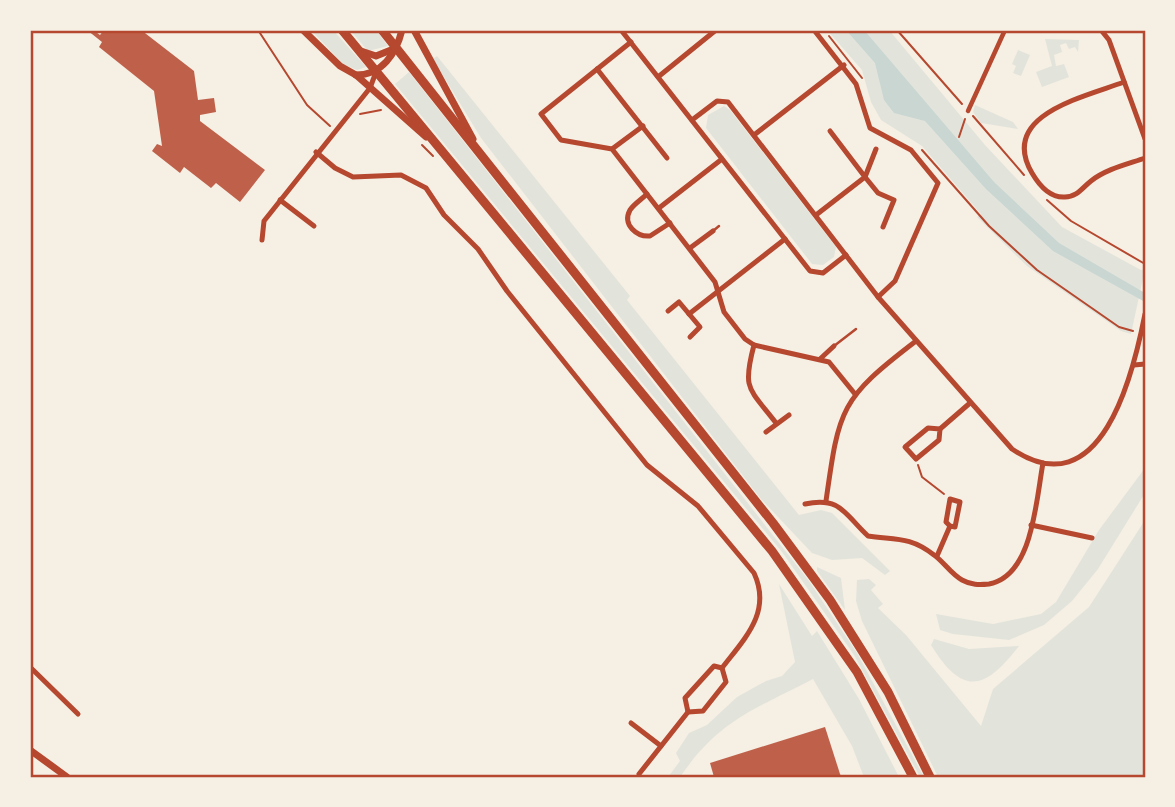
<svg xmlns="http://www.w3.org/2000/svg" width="1175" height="807" font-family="Commissioner,sans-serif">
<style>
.green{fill:#e2e4dc}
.water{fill:#c9d6d2}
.building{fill:#bf614a}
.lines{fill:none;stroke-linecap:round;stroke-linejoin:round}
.path{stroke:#b5482f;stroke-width:2}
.service{stroke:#b5482f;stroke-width:2.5}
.pedestrian{stroke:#b5482f;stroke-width:4.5}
.minor{stroke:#b5482f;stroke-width:5}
.tertiary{stroke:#b5482f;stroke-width:7}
.primary{stroke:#b5482f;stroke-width:9}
.neatline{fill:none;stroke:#b5482f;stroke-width:2.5}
</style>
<rect width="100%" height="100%" fill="#f6efe4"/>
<g class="green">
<polygon points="311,30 333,30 366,67 357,70 343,64"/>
<polygon points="350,30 376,30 388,46 368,51"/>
<polygon points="827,30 889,30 985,145 1062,227 1141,270 1145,269 1131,334 1121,331 1027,266 977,217 981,214 922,146 881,120 871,102 862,70"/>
<polygon points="1045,39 1079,40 1078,52 1075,47 1069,49 1066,43 1060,45 1062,52 1054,55 1056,66 1064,64 1069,77 1042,87 1036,72 1052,66"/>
<polygon points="1018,50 1030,55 1021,76 1013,73 1016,66 1012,64"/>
<polygon points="437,56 630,296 627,300 799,515 821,510 832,513 890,571 885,575 862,558 832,560 812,553 761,499 481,138 433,59"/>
<polygon points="409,72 809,581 857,653 924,777 920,777 854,655 782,552 395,84"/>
<polygon points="975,105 1013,122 1018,129 981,123 973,112"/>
<polygon points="724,106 730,110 836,247 834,257 823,265 812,264 706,128 708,115"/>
<polygon points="1145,468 1145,493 1098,569 1072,601 1044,625 1009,640 953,634 940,630 936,614 993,624 1041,614 1056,602 1099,530"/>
<polygon points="1145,520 1145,777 938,777 862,621 856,601 857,580 869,579 876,585 871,590 883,604 878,608 906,635 981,726 993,689 1089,607"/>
<polygon points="817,567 841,578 845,610 817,571"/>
<path d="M 779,584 L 812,636 L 817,631 L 859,699 L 899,777 L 864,777 L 852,746 L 813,679 C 754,710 720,719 680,777 L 668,777 L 680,761 L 676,753 L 689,733 L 707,725 L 737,697 L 766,681 L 782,676 L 795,662 Z"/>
<path d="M 934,639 L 969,649 L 1019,646 C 985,690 963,697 931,645 Z"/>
</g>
<polygon class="water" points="846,30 864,30 994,182 1059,243 1145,293 1145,302 1053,251 986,189 925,121 894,113 884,100 875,63"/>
<g class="building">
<polygon points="87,30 93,30 100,35 104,30 141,30 194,71 198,100 214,98 216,112 200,115 200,121 265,170 240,202 216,183 211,188 184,167 180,173 152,151 157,144 162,146 154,91 99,47 102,42"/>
<polygon points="825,727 841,777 714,777 710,763"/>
</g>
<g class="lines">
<g class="path">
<polyline points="258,30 307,105 330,126"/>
<polyline points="897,30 962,104"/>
<polyline points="829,36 862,78"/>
<polyline points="360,114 381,110"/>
<polyline points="973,116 1024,175"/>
<polyline points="959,137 965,119"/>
<polyline points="422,145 433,156"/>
<polyline points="922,150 989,226 1037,270 1119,327 1133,331"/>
<polyline points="1047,200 1071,221 1145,264"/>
<polyline points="918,465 922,477 944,494"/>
</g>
<g class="service">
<polyline points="713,231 719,226"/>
<polyline points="834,346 856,329"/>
</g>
<polyline class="pedestrian" points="968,111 1005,30"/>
<g class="minor">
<polyline points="621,30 810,271 823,273 846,255"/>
<polyline points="814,30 856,84 870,128 911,150 938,183 895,281 878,297"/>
<polyline points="1101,30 1109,40 1145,139"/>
<path d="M 631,42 L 541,114 L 561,140 L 612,149 L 715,282 L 724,312 L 745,339 L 754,345 C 742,390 749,388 776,423"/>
<polyline points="597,69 667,158"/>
<polyline points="658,77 716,30"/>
<path d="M 1124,82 C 1084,97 998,115 1032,173 C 1039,185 1050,198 1065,197 C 1077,197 1082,188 1091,181 C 1106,169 1128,164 1145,158"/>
<path d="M 692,120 L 717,101 L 728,102 L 878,297 L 1012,449 C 1101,509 1133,375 1145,314"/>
<polyline points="754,135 844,65"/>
<polyline points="612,149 643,126"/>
<polyline points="876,149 865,177 878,193 894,200 883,227"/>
<path d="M 316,152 L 335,168 L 353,177 L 401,175 L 426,188 L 444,215 L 478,249 L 507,291 L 647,465 L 698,506 L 754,573 C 772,612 745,638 722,668"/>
<path d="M 647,194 C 642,199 634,204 630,210 C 622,225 637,237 650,236 L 670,223"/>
<polyline points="280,200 314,226"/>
<polyline points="659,208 722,159"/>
<polyline points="816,215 865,177 830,131"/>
<polyline points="262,240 264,221 370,88 376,72"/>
<polyline points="690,248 713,231"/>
<polyline points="668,311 679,302 700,327 690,337"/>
<polyline points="689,314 785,239"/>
<polyline points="754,345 829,362 855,394"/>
<polyline points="820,359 834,346"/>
<polyline points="1134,365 1145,364"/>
<polygon points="928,428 940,429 939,440 916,459 905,447"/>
<polyline points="940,429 970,403"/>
<polyline points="766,432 789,415"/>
<path d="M 826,501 C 839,408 840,399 916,341"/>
<path d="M 805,504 C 841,496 845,515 868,536 C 895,540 910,536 934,555 C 944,562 951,574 962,580 C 971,585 979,585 989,584 C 1033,576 1036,500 1043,463"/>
<polyline points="1031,525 1092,538"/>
<polyline points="937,556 950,526 946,522 950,499 960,502 955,527 950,526"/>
<polygon points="714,666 722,668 726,682 703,711 688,712 685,698"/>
<polyline points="30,667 78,714"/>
<polyline points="631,723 661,746"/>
<polyline points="639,774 688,712"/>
</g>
<g class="tertiary">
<polyline points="303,30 340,66 356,75 426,137"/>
<polyline points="414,30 473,139"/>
<polyline points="361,51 376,56 396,48"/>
<path d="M 356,75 C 382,75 396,54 402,30"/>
<polyline points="30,750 67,777"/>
</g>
<g class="primary">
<polyline points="342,30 772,551 857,672 913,777"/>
<polyline points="382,30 773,523 830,600 888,692 930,777"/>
</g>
</g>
<rect width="1175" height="807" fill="none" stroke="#f6efe4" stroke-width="63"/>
<rect x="32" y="32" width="1112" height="744" class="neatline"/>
</svg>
